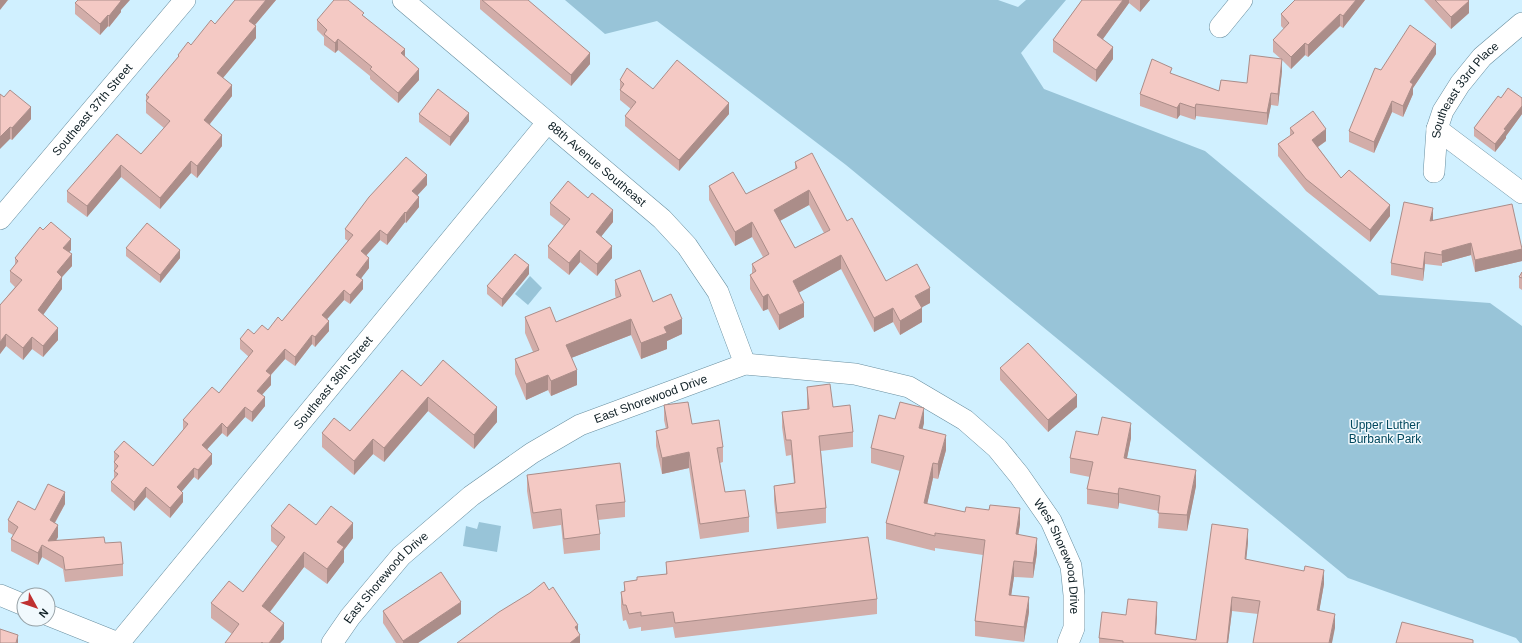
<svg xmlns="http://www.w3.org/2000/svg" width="1522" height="643" font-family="Arial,sans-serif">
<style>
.green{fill:#98c4d8}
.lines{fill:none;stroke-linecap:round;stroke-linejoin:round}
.street-casing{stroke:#698fa0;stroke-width:22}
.street{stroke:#fff;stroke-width:21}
.wall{fill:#d2ada9;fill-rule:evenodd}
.shaded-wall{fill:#ab8d89}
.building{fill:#f4c9c4;stroke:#ab8d89;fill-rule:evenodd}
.labels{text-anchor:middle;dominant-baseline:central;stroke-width:3;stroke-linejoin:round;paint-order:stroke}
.street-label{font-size:12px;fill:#0e1e24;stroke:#f1f9fd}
.park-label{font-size:12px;fill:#00475d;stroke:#f1f9fd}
</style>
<rect width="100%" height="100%" fill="#d0f0ff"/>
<g class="green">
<polygon points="565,0 998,0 1018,7 1026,0 1066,0 1021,53 1044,89 1205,151 1379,295 1490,303 1522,326 1522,643 1520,643 1516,638 1348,578 846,165 657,21 605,34"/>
<polygon points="530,276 542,288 528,305 515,294"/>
<polygon points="479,522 501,526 497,552 463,546 466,526 477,529"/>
</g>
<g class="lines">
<g class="street-casing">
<g id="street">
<path id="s1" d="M 403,0 L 662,219 L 687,246 L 718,292 L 745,364"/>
<polyline points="1220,27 1242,0"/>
<polyline points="1437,129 1522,193"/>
<path id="s2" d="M 1434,172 L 1437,129 L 1443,111 L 1460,84 L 1482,57 L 1522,23"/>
<path id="s3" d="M 0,219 L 185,0"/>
<polyline points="0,595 24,605"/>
<polyline points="48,615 118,643"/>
<path id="s4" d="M 119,643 L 547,123"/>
<path id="s5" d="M 332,643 L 350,617 L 401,556 L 471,496 L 532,453 L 580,425 L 745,364 L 855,374 L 909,387 L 965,420 L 997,448 L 1019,475 L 1051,521 L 1071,566 L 1074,595 L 1074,628 L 1068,643"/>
</g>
</g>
<use href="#street" class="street"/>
</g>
<g class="wall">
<polygon points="235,0 276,0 255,25 256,38 223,78 232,96 210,124 222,146 197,178 191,173 160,209 121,177 87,217 67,202 67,191 141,154 164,128 146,113 146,95 178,58 178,55 191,45 215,24"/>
<polygon points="480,0 528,0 590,64 571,86 480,9"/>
<polygon points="1082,0 1150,0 1140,12 1129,3 1103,39 1113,59 1096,82 1053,52 1053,40"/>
<polygon points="1365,0 1343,28 1340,26 1308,57 1305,55 1291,69 1282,60 1282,71 1278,106 1271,105 1267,125 1196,116 1195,120 1180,115 1177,119 1140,106 1140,94 1172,74 1219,91 1247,83 1281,59 1273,52 1273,40 1284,29 1281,26 1281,14"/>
<polygon points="1424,0 1468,0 1469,13 1451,29"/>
<polygon points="75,3 121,10 121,12 109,27 108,26 100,35 75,14"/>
<polygon points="364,16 405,58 419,80 398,103 370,79 370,76 338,50 335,53 324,45 324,37 317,30 317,20"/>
<polygon points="1436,54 1413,88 1413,94 1403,117 1392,112 1374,153 1349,142 1349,131 1381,70"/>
<polygon points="620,80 653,89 729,114 679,171 625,126 625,116 631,109 620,100"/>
<polygon points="0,94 31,119 12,140 10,139"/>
<polygon points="1501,98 1522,98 1522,114 1506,136 1506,138 1495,152 1474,136 1474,128"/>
<polygon points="419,114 469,121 450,146 419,122"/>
<polygon points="1290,128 1326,141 1318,147 1341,178 1390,216 1370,242 1306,191 1278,156 1278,144 1290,136"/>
<path d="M 795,162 L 847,221 L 886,281 L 930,303 L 922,307 L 922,322 L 900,335 L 893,322 L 874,332 L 841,269 L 799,292 L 804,317 L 779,330 L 768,309 L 763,311 L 750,289 L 750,275 L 752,274 L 752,264 L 763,257 L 752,237 L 735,246 L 709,200 L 709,186 L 746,194 L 795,169 ZM 809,205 L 824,233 L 795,248 L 780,221 Z"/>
<polygon points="427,185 417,196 419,207 406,223 405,222 387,245 380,240 366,256 369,268 361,278 363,289 350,304 344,300 326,319 329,331 315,347 312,344 295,366 285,359 271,375 271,385 262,395 265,406 252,422 245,417 227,437 222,433 207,449 212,464 198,480 194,477 182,491 183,502 170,518 146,497 134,511 111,491 111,482 114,478 114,452 153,466 183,430 183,420 219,393 249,357 240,349 240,339 268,330 282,321 348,241 345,239 345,229"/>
<polygon points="550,203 613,222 601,236 612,258 597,276 580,262 569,275 548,258 548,246 564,226 550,215"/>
<polygon points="1433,221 1522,248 1522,261 1475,272 1471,255 1442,263 1442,266 1425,264 1423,281 1391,275 1391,263"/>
<polygon points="126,248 180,258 160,283 126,256"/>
<polygon points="71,250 69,252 72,266 62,277 62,289 43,314 58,340 43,357 32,349 23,360 6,346 0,354 0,305 15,287 10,282 10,271 15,265 15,258"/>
<polygon points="1522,272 1522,290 1519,288 1519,277"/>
<polygon points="529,274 502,307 487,294 487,286"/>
<polygon points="615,280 653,302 682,334 667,341 667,349 641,359 631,335 571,358 577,385 551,396 548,390 526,400 515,374 515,359 533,352 525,333 525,317 556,322 616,298 615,295"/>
<polygon points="1000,368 1077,407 1048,432 1000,380"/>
<polygon points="421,386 497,422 474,449 428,411 384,462 373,454 354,475 322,447 322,433 350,431"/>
<polygon points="807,387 833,407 853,432 853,447 821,451 826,508 826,523 777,529 774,501 774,486 794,483 791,455 786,456 782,427 782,412 807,409"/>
<polygon points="664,405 692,424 723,447 723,462 720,463 725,492 749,517 749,532 700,539 689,468 662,474 656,446 656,431 666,429 664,420"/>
<polygon points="895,419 924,423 922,429 946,450 938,479 933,478 927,504 1020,524 1018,534 1037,553 1033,578 1014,577 1011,595 1029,612 1024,642 975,636 975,621 983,555 935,548 935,551 886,539 886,523 900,471 871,463 871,448"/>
<polygon points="1098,435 1131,438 1127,458 1196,486 1187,531 1158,528 1159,511 1119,503 1118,509 1087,504 1087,489 1090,477 1070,473 1070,458"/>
<polygon points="527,475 625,502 625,517 598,520 600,534 600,550 564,554 561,525 533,529 527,491"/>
<polygon points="65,504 55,523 58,537 56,541 105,543 123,564 123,576 65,582 63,569 42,557 38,565 11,551 11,539 13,535 8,532 8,520 35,510"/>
<polygon points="316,525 353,538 344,550 344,562 327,584 304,567 270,612 284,639 280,643 225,643 232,634 211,618 211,603 243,592 278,547 271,541 271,526"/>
<polygon points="1248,542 1246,559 1324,584 1319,611 1335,628 1258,614 1232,611 1228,643 1099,643 1099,638 1126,615 1157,616 1156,634 1196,640"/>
<polygon points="666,562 877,599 877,614 675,638 673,627 641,631 641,627 629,629 626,620 623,621 621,607 621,592 624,591 624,582 666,574"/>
<polygon points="383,611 461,614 418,643 396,643 383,623"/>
</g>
<g class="shaded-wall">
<polygon points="0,0 8,0 0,10"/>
<polygon points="121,0 130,0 121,10 121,12 109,27 109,16"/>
<polygon points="266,0 276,0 249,32 249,21"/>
<polygon points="1123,0 1129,0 1129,3 1097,47 1097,35"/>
<polygon points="1140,0 1150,0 1140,12"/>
<polygon points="1356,0 1365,0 1343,28 1343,16"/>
<polygon points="1469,1 1469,13 1451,29 1451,17"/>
<polygon points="1340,14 1340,26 1308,57 1308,45"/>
<polygon points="108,15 108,26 100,35 100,24"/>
<polygon points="256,26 256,38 217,85 217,73"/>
<polygon points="338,39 338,50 335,53 335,43"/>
<polygon points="1305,43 1305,55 1291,69 1291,57"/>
<polygon points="1436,44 1436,54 1413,88 1413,94 1403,117 1403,106 1410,82"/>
<polygon points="1113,47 1113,59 1096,82 1096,70"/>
<polygon points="405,49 405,59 401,53"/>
<polygon points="590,53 590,64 571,86 571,75"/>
<polygon points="1282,59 1282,71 1278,106 1278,94"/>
<polygon points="419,69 419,80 398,103 398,93"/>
<polygon points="232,85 232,96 204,131 204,120"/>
<polygon points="1271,93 1271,105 1267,125 1267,113"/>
<polygon points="1392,101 1392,112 1374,153 1374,142"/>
<polygon points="729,103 729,114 679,171 679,160"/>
<polygon points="1180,103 1180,115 1177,119 1177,108"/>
<polygon points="1196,104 1196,116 1195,120 1195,108"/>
<polygon points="1522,106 1522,114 1506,136 1506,138 1495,152 1495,144 1504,129"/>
<polygon points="31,107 31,119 12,140 12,128"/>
<polygon points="469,113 469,121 450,146 450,137"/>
<polygon points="10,127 10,139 0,149 0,137"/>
<polygon points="1326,129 1326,141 1312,151 1312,140"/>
<polygon points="222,135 222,146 197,178 197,166"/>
<polygon points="191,161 191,173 160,209 160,198"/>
<polygon points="121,165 121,177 87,217 87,206"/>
<polygon points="427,175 427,185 412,201 412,191"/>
<polygon points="809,190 809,205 774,224 774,210"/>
<polygon points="419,197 419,207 406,223 406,213"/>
<polygon points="1390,205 1390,216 1370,242 1370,230"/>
<polygon points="1433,208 1433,220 1430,233 1430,221"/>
<polygon points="613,210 613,222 596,243 596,232"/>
<polygon points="405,212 405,222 387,245 387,235"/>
<polygon points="752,222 752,237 735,246 735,232"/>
<polygon points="380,230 380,240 361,261 361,251"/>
<polygon points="71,239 71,250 63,260 63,248"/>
<polygon points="1471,243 1471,255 1442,263 1442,266 1442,251"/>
<polygon points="612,246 612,258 597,276 597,264"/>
<polygon points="1522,249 1522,261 1475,272 1475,260"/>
<polygon points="180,250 180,258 160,283 160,275"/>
<polygon points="580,250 580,262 569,275 569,263"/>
<polygon points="1425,252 1425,264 1423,281 1423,269"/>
<polygon points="72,254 72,266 62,277 62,289 38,322 38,310 57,272"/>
<polygon points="841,255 841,269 793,296 793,281"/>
<polygon points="369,258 369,268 356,285 356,275"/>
<polygon points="529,265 529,274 502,307 502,299"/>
<polygon points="363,280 363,289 350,304 350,295"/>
<polygon points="930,288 930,303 915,311 915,296"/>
<polygon points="344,290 344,300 322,325 322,315"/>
<polygon points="768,294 768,309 763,311 763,297"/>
<polygon points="804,303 804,317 779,330 779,315"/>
<polygon points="893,308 893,322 874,332 874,318"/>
<polygon points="922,308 922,322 900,335 900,321"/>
<polygon points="631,319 631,335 566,360 566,345"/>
<polygon points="682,319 682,334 667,341 667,349 641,359 641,343 664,327"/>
<polygon points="329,321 329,331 315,347 315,337"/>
<polygon points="58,328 58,340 43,357 43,346"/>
<polygon points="6,334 6,346 0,354 0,342"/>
<polygon points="312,335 312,344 295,366 295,357"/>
<polygon points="32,337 32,349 23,360 23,348"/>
<polygon points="285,349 285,359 266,380 266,371"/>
<polygon points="577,370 577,385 551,396 551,381"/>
<polygon points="271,375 271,385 257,400 257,391"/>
<polygon points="548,375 548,390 526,400 526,384"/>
<polygon points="1077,395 1077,407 1048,432 1048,420"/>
<polygon points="265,397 265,406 252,422 252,412"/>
<polygon points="428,397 428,411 384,462 384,448"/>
<polygon points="245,407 245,417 227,437 227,428"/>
<polygon points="497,407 497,422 474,449 474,435"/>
<polygon points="924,408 924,423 919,444 919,428"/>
<polygon points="222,423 222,433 202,455 202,445"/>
<polygon points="1131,423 1131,438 1124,473 1124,458"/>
<polygon points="946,435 946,450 938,479 938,464"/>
<polygon points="373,439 373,454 354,475 354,461"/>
<polygon points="689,452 689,468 662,474 662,458"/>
<polygon points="212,454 212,464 198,480 198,470"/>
<polygon points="933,463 933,478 924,518 924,503"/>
<polygon points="194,468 194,477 177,497 177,487"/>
<polygon points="1196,470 1196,486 1187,531 1187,515"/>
<polygon points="146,487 146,497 134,511 134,502"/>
<polygon points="1119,488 1119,503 1118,509 1118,494"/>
<polygon points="65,492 65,504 50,531 50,520"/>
<polygon points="183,493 183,502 170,518 170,508"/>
<polygon points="1020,508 1020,524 1016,549 1016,534"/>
<polygon points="353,523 353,538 344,550 344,562 327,584 327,569 337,542"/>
<polygon points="58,525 58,537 50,550 48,541"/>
<polygon points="1248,529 1248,542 1245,572 1245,559"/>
<polygon points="1037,538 1037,553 1033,578 1033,563"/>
<polygon points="42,545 42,557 38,565 38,553"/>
<polygon points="304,552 304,567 262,622 262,606"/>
<polygon points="1014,561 1014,577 1009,610 1009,595"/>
<polygon points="1324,570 1324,584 1317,624 1317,610"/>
<polygon points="1029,597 1029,612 1024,642 1024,627"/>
<polygon points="1232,597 1232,611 1228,643 1227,643"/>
<polygon points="461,602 461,614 418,643 403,643 403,641"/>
<polygon points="1157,602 1157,616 1155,643 1155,634"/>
<polygon points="1335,614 1335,628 1332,643 1329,643"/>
<polygon points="284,623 284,639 280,643 269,643"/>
<polygon points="578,625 578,637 580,635 580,643 570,643 575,627"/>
<polygon points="18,635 18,643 16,643"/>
</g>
<g class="building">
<polygon points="78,0 121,0 121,1 109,16 108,15 100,24 75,3"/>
<polygon points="235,0 266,0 249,21 256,26 217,73 232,85 204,120 222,135 197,166 191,161 160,198 121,165 87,206 67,191 117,134 141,154 170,121 146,101 149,97 146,95 179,56 178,55 188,42 191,45 211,20 215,24"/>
<polygon points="334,0 348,0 364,13 362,15 405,49 401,53 419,69 398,93 370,69 372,67 338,39 335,43 324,34 327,30 317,20"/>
<polygon points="482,0 528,0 590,53 571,75"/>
<polygon points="1082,0 1123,0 1097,35 1113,47 1096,70 1053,40"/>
<polygon points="1295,0 1356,0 1343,16 1340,14 1308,45 1305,43 1291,57 1273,40 1289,23 1281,14"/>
<polygon points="1435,0 1468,0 1469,1 1451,17"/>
<polygon points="1410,25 1436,44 1410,82 1413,84 1403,106 1392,101 1374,142 1349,131 1375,68 1381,70"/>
<polygon points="1250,55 1282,59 1278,94 1271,93 1267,113 1196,104 1195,108 1180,103 1177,108 1140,94 1152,59 1172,68 1170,73 1219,91 1221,80 1247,83"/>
<polygon points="677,60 729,103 679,160 625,116 636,102 620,90 624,84 620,80 627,68 653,89"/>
<polygon points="1508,88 1522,98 1522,106 1504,129 1506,130 1495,144 1474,128 1498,96 1501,98"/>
<polygon points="438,89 469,113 450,137 419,114"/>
<polygon points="10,90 31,107 12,128 10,127 0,137 0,94 4,97"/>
<polygon points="1313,111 1326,129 1312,140 1341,178 1349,170 1390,205 1370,230 1306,179 1278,144 1294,133 1290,128"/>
<path d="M 812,153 L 847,221 L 852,218 L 886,281 L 917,264 L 930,288 L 915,296 L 922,308 L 900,321 L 893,308 L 874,318 L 841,255 L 793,281 L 804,303 L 779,315 L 768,294 L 763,297 L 750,275 L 756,271 L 752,264 L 769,254 L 752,222 L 735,232 L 709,186 L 733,172 L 746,194 L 797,168 L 795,162 ZM 809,190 L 830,230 L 795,248 L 774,210 Z"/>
<polygon points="406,157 427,175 412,191 419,197 406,213 405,212 387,235 380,230 361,251 369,258 356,275 363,280 350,295 344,290 322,315 329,321 315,337 312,335 295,357 285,349 266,371 271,375 257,391 265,397 252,412 245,407 227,428 222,423 202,445 212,454 198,470 194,468 177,487 183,493 170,508 146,487 134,502 111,482 118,474 114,471 118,466 114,462 119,456 114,452 124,441 153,466 188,424 183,420 212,387 219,393 253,351 240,339 248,329 254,334 262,325 268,330 278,317 282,321 353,235 345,229 369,197"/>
<polygon points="568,181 588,198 592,193 613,210 596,232 612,246 597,264 580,250 569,263 548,246 570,219 550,203"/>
<polygon points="1404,202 1433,208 1430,221 1512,204 1522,249 1475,260 1471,243 1442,251 1442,255 1425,252 1423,269 1391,263"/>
<polygon points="51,222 71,239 63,248 72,254 57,272 62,277 38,310 58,328 43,346 32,337 23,348 6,334 0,342 0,305 22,280 10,271 18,261 15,258 40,227 43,230"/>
<polygon points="147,223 180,250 160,275 126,248"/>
<polygon points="515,254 529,265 502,299 487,286"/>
<polygon points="640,270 653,302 671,294 682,319 664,327 667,333 641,343 631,319 566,345 577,370 551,381 548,375 526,384 515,359 539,350 525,317 550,307 556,322 621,296 615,280"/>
<polygon points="1522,272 1522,278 1519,277"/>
<polygon points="1028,343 1077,395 1048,420 1000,368"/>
<polygon points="443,360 497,407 474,435 428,397 384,448 373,439 354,461 322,433 334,418 350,431 402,370 421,386"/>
<polygon points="830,384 833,407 850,405 853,432 819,436 826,508 777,513 774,486 795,483 791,440 786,440 782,412 809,409 807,387"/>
<polygon points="688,402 692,424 719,420 723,447 717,448 725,492 745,490 749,517 700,524 689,452 662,458 656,431 668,428 664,405"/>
<polygon points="900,402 924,408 919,428 946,435 938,464 933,463 924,503 965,512 966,507 989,510 990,505 1020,508 1016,534 1037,538 1033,563 1014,561 1009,595 1029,597 1024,627 975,621 985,540 935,533 935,536 886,523 904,456 871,448 879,415 895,419"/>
<polygon points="1102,417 1131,423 1124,458 1196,470 1187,515 1158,513 1160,496 1119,488 1118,494 1087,489 1093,462 1070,458 1076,431 1098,435"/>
<polygon points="620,463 625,502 596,505 600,534 564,539 561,509 533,513 527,475"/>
<polygon points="48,484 65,492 50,520 58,525 48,541 104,537 105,543 121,542 123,564 65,570 63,557 42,545 38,553 11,539 18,527 8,520 18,501 35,510"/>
<polygon points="289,504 316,525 331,506 353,523 337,542 344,547 327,569 304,552 262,606 284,623 269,643 263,643 262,642 261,643 225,643 239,624 211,603 229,581 243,592 285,537 271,526"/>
<polygon points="1212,524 1248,529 1245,559 1304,571 1305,566 1324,570 1317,610 1335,614 1329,643 1253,643 1260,601 1232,597 1227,643 1123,643 1123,641 1099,638 1102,612 1126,615 1128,599 1157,602 1155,634 1196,640"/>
<polygon points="868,537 877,599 675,623 673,612 641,616 641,612 629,614 626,605 623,605 621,592 625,591 624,582 637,580 637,577 667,574 666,562"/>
<polygon points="441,572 461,602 403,641 383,611"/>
<polygon points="544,582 549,590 553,587 578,625 575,627 580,635 570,643 457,643 499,612 530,593"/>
<polygon points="1402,622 1473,640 1473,643 1396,643"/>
<polygon points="0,629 18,635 16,643 0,643"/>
</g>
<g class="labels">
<g class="street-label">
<text stroke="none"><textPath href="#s2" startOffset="91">Southeast 33rd Place</textPath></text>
<text stroke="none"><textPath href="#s3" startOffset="143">Southeast 37th Street</textPath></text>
<text stroke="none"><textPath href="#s1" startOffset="254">88th Avenue Southeast</textPath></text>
<text stroke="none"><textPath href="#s4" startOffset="337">Southeast 36th Street</textPath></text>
<text stroke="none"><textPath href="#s5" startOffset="409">East Shorewood Drive</textPath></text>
<text stroke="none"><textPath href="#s5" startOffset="910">West Shorewood Drive</textPath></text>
<text stroke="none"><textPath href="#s5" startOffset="85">East Shorewood Drive</textPath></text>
</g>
<g class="park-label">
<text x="1385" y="425">Upper Luther<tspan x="1385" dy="14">Burbank Park</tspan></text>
</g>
</g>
<g transform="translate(36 607) rotate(130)"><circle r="19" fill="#f1f9fd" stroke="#96a1a6"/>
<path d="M0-3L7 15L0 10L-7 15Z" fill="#bf3030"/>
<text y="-6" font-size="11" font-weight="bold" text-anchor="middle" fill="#0e1e24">N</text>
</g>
</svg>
